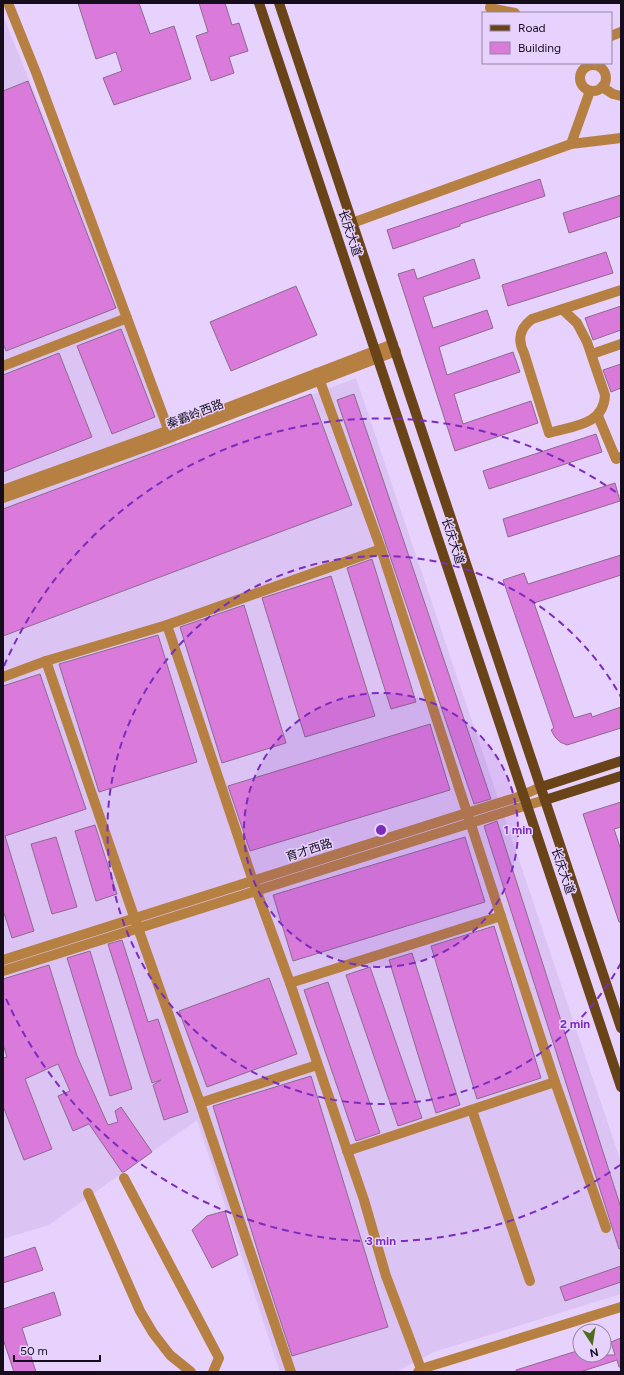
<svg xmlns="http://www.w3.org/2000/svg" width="624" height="1375" font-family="Figtree,'Noto Sans SC',sans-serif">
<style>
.built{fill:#dbc3f4}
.building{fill:#da7ada;stroke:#8c6b8b}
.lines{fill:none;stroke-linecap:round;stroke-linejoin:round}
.minor{stroke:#b78043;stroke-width:10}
.major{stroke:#694418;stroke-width:10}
.ring{fill:none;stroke:#7b2cbf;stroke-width:2;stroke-dasharray:7 5}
.labels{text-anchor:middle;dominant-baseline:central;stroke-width:3;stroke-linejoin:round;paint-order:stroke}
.street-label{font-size:12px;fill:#150d1c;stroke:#e7d2fd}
.centre{fill:#7b2cbf;stroke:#e7d2fd;stroke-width:2}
.ring-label{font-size:12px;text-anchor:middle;font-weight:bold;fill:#7b2cbf;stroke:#e7d2fd;stroke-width:3;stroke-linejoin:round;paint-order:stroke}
</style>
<rect width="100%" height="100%" fill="#e7d2fd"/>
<polygon class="built" points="4,18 177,446 356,378 621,1162 621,1294 434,1352 396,1372 280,1372 197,1120 49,1225 3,1239 3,19"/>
<g class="building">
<polygon points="78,3 139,3 150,34 174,26 191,79 114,105 103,78 122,71 116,52 96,59"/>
<polygon points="199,3 225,3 232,25 239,23 248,51 229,57 234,73 211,81 196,36 208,32"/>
<polygon points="28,81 116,308 6,351 3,343 3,91"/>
<polygon points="540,179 545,196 460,224 460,226 393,249 387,230"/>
<polygon points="621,195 621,216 569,233 563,213"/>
<polygon points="606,252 613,273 508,306 502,285"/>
<polygon points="474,259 480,278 423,297 433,328 487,310 493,328 439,347 447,375 513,352 520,372 454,394 463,424 531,401 538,423 455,451 398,274 414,269 417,279"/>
<polygon points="296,286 317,335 231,371 210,322"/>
<polygon points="621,306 621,330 593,340 585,318"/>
<polygon points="121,329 155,417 112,434 77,346"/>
<polygon points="59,353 92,437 3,472 3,375"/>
<polygon points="621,364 621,388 611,392 603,370"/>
<polygon points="311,394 352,505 3,636 3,509"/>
<polygon points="354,394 491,799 474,804 337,400"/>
<polygon points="596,434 602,452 489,489 483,471"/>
<polygon points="615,483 620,501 508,537 503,519"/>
<polygon points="621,555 621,575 534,603 574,718 591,713 592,717 621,707 621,728 567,745 560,742 555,737 551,730 554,728 503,580 524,573 528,584"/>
<polygon points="372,559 416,702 391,709 347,568"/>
<polygon points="331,576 375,716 305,737 262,598"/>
<polygon points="244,605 286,743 222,763 180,627"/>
<polygon points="158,635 197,762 99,792 59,664"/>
<polygon points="40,674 86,809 5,836 34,931 12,938 3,910 3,686"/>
<polygon points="430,724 450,790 250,851 228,786"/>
<polygon points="621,802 621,827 614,829 621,850 621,922 619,922 583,814"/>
<polygon points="497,821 621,1208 621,1248 619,1249 484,826"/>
<polygon points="95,825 117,894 96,901 75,831"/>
<polygon points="56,837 77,907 52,914 31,844"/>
<polygon points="465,837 485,902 293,961 273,895"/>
<polygon points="494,926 541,1078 477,1099 431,946"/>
<polygon points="122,940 148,1022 158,1019 188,1112 164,1120 153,1085 161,1080 152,1083 108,944"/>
<polygon points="90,951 132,1089 110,1096 67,958"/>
<polygon points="412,953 460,1105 436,1113 389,960"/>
<polygon points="49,965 77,1056 108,1125 118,1122 115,1111 121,1107 152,1152 124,1172 122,1172 89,1124 73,1131 58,1096 70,1091 58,1064 25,1079 52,1149 24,1160 3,1106 3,1058 7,1057 3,1044 3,979"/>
<polygon points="370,967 422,1118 398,1126 346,975"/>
<polygon points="269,978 297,1054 207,1087 179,1011"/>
<polygon points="328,982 380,1133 356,1141 304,990"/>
<polygon points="311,1076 388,1327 292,1356 263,1268 213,1106"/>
<polygon points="225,1211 238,1255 212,1268 192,1230 207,1216"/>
<polygon points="35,1247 43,1270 3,1283 3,1258"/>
<polygon points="621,1266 621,1282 565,1301 560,1287"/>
<polygon points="54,1292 61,1315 22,1328 36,1372 14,1372 3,1339 3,1309"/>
<polygon points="621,1338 621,1367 619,1367 617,1360 580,1372 516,1372 516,1370 580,1350 580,1355 615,1355 611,1342"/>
</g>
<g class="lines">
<g class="minor">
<polyline points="8,3 37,75 171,437"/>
<polyline points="491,3 490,8 515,13"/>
<polyline points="611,36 621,32"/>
<circle cx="593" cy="78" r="13"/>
<polyline points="602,87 613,94 621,96"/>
<polyline points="571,144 590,91"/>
<polyline points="352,223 571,144 621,138"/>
<path d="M 562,309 L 577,323 L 587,342 L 605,395 C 604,425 573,426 549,433 L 524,353 C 517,339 520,328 532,319 L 621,290"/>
<polyline points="592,354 621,344"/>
<polyline points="3,366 127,318"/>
<polyline points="317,373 381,549 555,1082 606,1228"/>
<polyline points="598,416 616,459 621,457"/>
<polyline points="3,490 156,435 393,344"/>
<polyline points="3,498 159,442 396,351"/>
<polyline points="167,625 253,881 290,983 364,1200 386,1276 421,1369"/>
<polyline points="46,661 138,928 200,1103 291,1372"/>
<polyline points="3,677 46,661 167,625 381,549"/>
<polyline points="3,960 454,817 518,797 541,787"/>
<polyline points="3,971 521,807 545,800"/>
<polyline points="290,983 501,916"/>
<polyline points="200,1103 317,1065"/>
<polyline points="472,1110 530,1281"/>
<polyline points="347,1151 555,1082"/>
<polyline points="124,1178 219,1358 213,1372"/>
<polyline points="88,1193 140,1311 153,1333 170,1355 191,1372"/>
<polyline points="418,1372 421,1369 621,1307"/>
</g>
<g class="major">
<polyline points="259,3 621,1087"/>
<polyline points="279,3 621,1028"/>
<polyline points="541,787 621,761"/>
<polyline points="545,800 621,776"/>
</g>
</g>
<circle cx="381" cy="830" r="137" fill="#7b2cbf" fill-opacity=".12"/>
<g class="ring">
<circle cx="381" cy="830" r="137"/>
<path d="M621 963A274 274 0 1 1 621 697"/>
<path d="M620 1165A411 411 0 0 1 4 994M4 666A411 411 0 0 1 620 495"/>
</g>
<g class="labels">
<g class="street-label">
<text transform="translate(350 233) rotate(71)">长庆大道</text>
<text transform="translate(195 414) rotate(-21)">秦霸岭西路</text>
<text transform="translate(453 541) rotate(72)">长庆大道</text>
<text transform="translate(309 850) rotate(-18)">育才西路</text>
<text transform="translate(563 871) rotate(71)">长庆大道</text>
</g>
</g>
<circle cx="381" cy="830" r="6" class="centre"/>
<g class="ring-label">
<text x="518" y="834">1 min</text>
<text x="575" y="1028">2 min</text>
<text x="381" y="1245">3 min</text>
</g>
<rect width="624" height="1375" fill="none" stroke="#150d1c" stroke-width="8"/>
<rect x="482" y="12" width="130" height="52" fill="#e7d2fd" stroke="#9383a3"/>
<rect x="490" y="25" width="20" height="6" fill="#694418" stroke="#9383a3"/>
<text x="518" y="32" font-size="12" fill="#150d1c">Road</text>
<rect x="490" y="42" width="20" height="12" fill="#da7ada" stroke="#9383a3"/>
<text x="518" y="52" font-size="12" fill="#150d1c">Building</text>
<g transform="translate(592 1343) rotate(168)"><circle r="19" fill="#e7d2fd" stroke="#9383a3"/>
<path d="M0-3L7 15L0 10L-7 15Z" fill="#4f6b1e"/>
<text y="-6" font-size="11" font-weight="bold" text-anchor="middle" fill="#150d1c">N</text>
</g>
<path d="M14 1355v6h86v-6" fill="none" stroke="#150d1c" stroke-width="2"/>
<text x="20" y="1355" font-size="12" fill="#150d1c" stroke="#e7d2fd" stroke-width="3" paint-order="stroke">50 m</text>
</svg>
